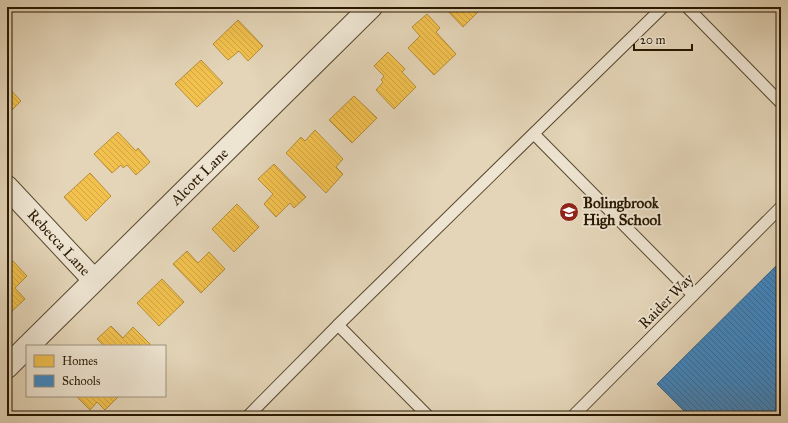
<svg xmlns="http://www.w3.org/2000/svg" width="788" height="423" font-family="'IM FELL Great Primer',serif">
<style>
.homes{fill:url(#homes-back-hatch);stroke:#b68e37}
.schools{fill:url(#schools-back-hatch);stroke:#38668a}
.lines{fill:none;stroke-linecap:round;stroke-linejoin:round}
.lane-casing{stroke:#58472f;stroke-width:13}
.street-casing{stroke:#58472f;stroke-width:24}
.lane{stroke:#ede4d1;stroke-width:11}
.street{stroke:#ede4d1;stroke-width:22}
.labels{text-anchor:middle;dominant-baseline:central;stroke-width:4;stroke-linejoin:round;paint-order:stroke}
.street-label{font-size:15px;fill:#291801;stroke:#ede4d1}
.poi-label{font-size:15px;font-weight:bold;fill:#291801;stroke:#ede4d1;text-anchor:start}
</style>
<defs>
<pattern id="homes-back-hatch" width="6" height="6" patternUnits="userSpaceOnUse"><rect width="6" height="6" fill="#f2c14e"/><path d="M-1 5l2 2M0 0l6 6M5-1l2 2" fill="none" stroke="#d0a542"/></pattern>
<pattern id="schools-back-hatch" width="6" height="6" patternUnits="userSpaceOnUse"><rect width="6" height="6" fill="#3f88c5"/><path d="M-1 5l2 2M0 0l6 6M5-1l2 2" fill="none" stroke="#356e9e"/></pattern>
</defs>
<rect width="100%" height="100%" fill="#e4d5b8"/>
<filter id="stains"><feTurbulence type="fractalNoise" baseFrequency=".005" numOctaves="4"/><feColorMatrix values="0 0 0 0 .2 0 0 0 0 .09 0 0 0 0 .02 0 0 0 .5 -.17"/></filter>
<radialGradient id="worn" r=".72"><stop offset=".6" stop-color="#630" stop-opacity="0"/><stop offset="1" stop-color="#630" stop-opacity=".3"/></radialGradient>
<g class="homes">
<polygon points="444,7 483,7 463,27"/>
<polygon points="427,14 440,28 436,32 456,54 434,75 408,48 420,36 412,27"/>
<polygon points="238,20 263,46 248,61 239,51 228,60 213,44"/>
<polygon points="388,52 405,69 402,72 416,87 394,109 376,90 383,82 381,80 384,76 374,66"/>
<polygon points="201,60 223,83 197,107 175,84"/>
<polygon points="7,86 21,101 7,115"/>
<polygon points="354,96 377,118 352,143 329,120"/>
<polygon points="315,130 343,159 336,167 343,174 326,193 286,153 301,137 305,141"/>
<polygon points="118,132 136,151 138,148 150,162 136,175 127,165 123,168 121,165 112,173 94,154"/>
<polygon points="274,164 306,197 294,208 290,203 276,217 264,204 273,194 258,179"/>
<polygon points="90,173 111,196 86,221 64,197"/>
<polygon points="237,204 259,227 234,252 212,229"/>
<polygon points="187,251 198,263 209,252 225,269 201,293 173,264"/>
<polygon points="13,261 27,276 15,288 25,299 7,316 7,267"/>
<polygon points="162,279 184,302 159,326 137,303"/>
<polygon points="111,326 123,338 133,327 150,344 148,346 104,346 97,339"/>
<polygon points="76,396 119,396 105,410 97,402 90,410"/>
</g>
<polygon class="schools" points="781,261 781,416 689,416 657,384"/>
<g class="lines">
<g class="lane-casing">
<g id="lane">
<polyline points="687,7 781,103"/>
<polyline points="534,134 693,295"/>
<polyline points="248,416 338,325"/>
<polyline points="428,416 338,325 663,7"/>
<polyline points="573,416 781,207"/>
</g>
</g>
<g class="street-casing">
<g id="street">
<path id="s1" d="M 7,187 L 94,280"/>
<path id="s2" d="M 28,346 L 371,7"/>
<polyline points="7,367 27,347"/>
</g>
</g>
<use href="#lane" class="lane"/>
<use href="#street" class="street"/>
</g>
<defs>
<g id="school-disc" transform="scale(1)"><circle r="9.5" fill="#8f2418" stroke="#ede4d1"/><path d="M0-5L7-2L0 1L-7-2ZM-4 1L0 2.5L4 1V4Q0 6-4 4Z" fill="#fff"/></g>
</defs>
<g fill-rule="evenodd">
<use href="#school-disc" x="569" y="212"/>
</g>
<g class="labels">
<g class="street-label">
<text stroke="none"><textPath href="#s2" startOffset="241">Alcott Lane</textPath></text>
<text stroke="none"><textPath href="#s1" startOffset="76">Rebecca Lane</textPath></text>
<text transform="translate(666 301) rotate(-45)">Raider Way</text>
</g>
<g class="poi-label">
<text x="583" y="203">Bolingbrook<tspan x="583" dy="17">High School</tspan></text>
</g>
</g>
<rect width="788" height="423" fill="none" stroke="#e4d5b8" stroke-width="24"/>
<rect x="8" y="8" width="772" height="407" fill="none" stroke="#291801" stroke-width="2"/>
<rect x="12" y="12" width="764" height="399" fill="none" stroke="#291801"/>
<rect x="26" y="345" width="140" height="52" fill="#ede4d1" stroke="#9f927e"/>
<rect x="34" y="355" width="20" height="12" fill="#f2c14e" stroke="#9f927e"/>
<text x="62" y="365" font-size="12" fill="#291801">Homes</text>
<rect x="34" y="375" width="20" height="12" fill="#3f88c5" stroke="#9f927e"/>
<text x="62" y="385" font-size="12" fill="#291801">Schools</text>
<path d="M634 44v6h58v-6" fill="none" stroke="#291801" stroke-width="2"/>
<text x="640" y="44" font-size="12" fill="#291801" stroke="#ede4d1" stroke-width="3" paint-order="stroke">20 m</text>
<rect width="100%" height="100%" filter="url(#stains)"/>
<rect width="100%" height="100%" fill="url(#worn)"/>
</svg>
